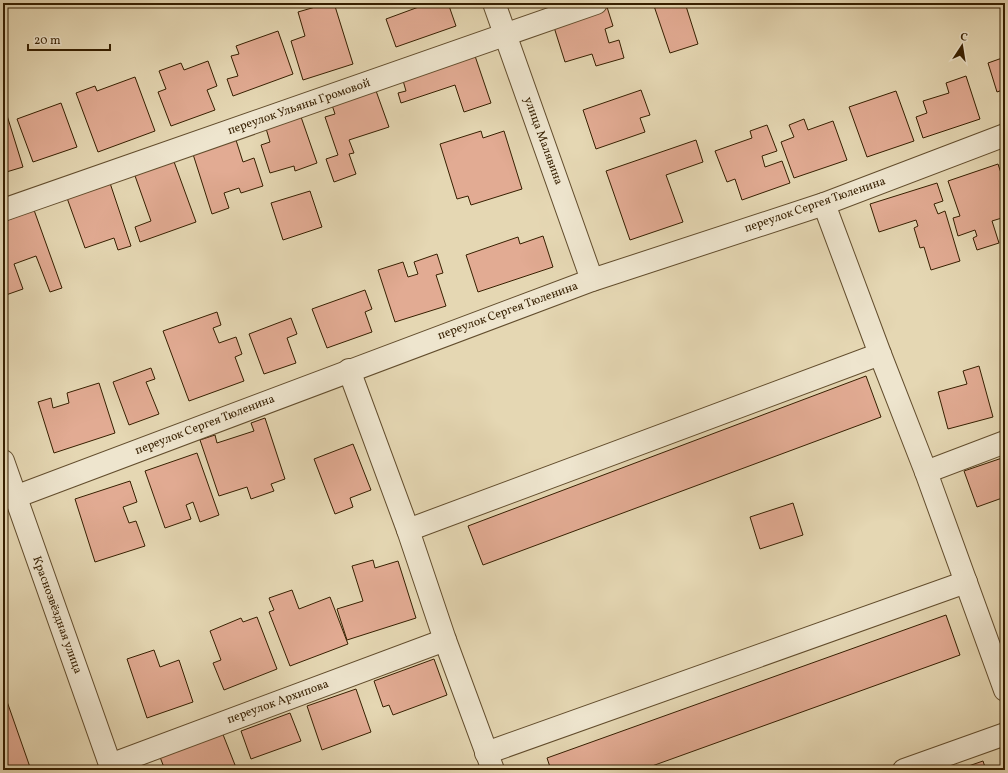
<svg xmlns="http://www.w3.org/2000/svg" width="1008" height="773" font-family="Vollkorn,serif">
<style>
.building{fill:#e2ab93;stroke:#361f00}
.lines{fill:none;stroke-linecap:round;stroke-linejoin:round}
.minor-casing{stroke:#624d2d;stroke-width:24}
.minor{stroke:#eee5ce;stroke-width:22}
.labels{text-anchor:middle;dominant-baseline:central;stroke-width:3;stroke-linejoin:round;paint-order:stroke}
.street-label{font-size:12px;fill:#361f00;stroke:#eee5ce}
</style>
<rect width="100%" height="100%" fill="#e5d7b3"/>
<filter id="stains"><feTurbulence type="fractalNoise" baseFrequency=".005" numOctaves="4"/><feColorMatrix values="0 0 0 0 .2 0 0 0 0 .09 0 0 0 0 .02 0 0 0 .5 -.17"/></filter>
<radialGradient id="worn" r=".72"><stop offset=".6" stop-color="#630" stop-opacity="0"/><stop offset="1" stop-color="#630" stop-opacity=".3"/></radialGradient>
<g class="building">
<polygon points="329,3 334,3 353,64 303,80 291,41 305,36 298,12"/>
<polygon points="423,3 448,3 456,26 396,47 386,19 424,5"/>
<polygon points="653,3 685,3 698,44 670,53"/>
<polygon points="607,7 613,26 605,29 609,43 619,40 624,58 596,66 592,54 565,62 553,24"/>
<polygon points="278,31 293,74 233,96 227,79 238,76 231,56 239,54 236,46"/>
<polygon points="474,53 491,103 464,112 455,85 401,103 398,93 406,91 402,77"/>
<polygon points="1005,57 1005,89 997,92 988,63"/>
<polygon points="208,61 217,86 207,90 215,110 171,126 158,92 166,89 159,71 181,63 184,70"/>
<polygon points="966,76 980,119 923,138 916,117 927,113 923,101 949,93 946,83"/>
<polygon points="135,77 155,131 98,152 76,93 95,86 97,91"/>
<polygon points="375,88 389,127 349,140 354,153 349,154 356,174 334,182 326,159 338,155 325,117 335,114 331,102"/>
<polygon points="641,90 650,115 640,118 645,132 596,149 583,110"/>
<polygon points="896,91 914,141 867,157 849,107"/>
<polygon points="61,103 77,147 33,162 17,119"/>
<polygon points="5,109 23,167 3,173 3,110"/>
<polygon points="300,114 317,163 295,171 294,166 270,173 261,145 270,142 265,125"/>
<polygon points="804,119 808,130 833,121 847,160 794,178 781,142 794,137 789,125"/>
<polygon points="767,125 777,151 762,156 765,167 782,161 790,183 742,200 735,179 727,182 715,151 752,138 750,131"/>
<polygon points="481,131 483,138 504,131 522,189 471,205 468,196 457,199 440,144"/>
<polygon points="235,137 243,162 254,158 263,186 241,193 239,188 224,193 229,208 212,214 192,151"/>
<polygon points="696,140 703,162 666,175 683,222 630,240 606,171"/>
<polygon points="173,159 196,222 140,242 135,227 151,221 134,173"/>
<polygon points="998,164 1005,185 1005,217 992,221 999,243 977,250 973,238 977,236 975,230 958,236 953,218 960,216 948,181"/>
<polygon points="110,183 131,246 118,250 114,238 85,248 67,198"/>
<polygon points="937,183 943,201 934,204 938,214 945,211 960,261 931,270 924,247 920,248 914,228 918,226 916,220 879,232 870,204"/>
<polygon points="310,191 322,227 283,240 271,203"/>
<polygon points="34,210 62,288 50,292 36,256 14,264 23,289 3,296 3,222"/>
<polygon points="543,236 553,267 478,292 466,255 518,237 520,244"/>
<polygon points="437,254 443,273 436,275 446,306 395,322 378,270 403,262 408,277 418,274 414,262"/>
<polygon points="365,290 372,309 365,312 372,332 327,348 312,309"/>
<polygon points="217,312 221,325 213,328 219,343 236,337 242,354 235,357 244,381 189,401 163,331"/>
<polygon points="291,318 297,334 287,338 296,363 264,374 249,334"/>
<polygon points="979,366 993,417 948,429 938,392 967,384 963,371"/>
<polygon points="151,368 155,379 146,382 159,414 129,425 113,382"/>
<polygon points="866,376 881,417 483,565 468,526"/>
<polygon points="99,383 115,433 54,453 38,402 51,398 53,408 69,403 67,393"/>
<polygon points="265,418 285,479 271,484 274,491 251,499 247,487 219,496 200,440 215,435 217,443 254,431 251,423"/>
<polygon points="353,444 371,490 350,498 353,507 335,514 314,459"/>
<polygon points="197,453 219,515 200,522 193,502 186,505 191,519 165,528 145,471"/>
<polygon points="1005,457 1005,498 1005,497 977,507 964,471"/>
<polygon points="130,481 137,502 123,507 129,523 136,521 145,546 95,562 75,499"/>
<polygon points="793,503 803,535 760,549 750,517"/>
<polygon points="373,560 375,568 398,561 416,618 347,640 337,609 363,601 352,566"/>
<polygon points="292,590 299,609 330,597 348,644 290,666 269,612 274,610 269,598"/>
<polygon points="946,615 960,655 641,770 551,770 547,758"/>
<polygon points="257,617 277,669 224,690 213,663 221,660 210,631 241,618 243,622"/>
<polygon points="154,650 160,667 179,660 193,702 147,718 127,659"/>
<polygon points="434,659 447,695 393,715 389,705 383,707 374,681"/>
<polygon points="356,689 371,732 322,750 307,706"/>
<polygon points="3,690 31,770 3,770"/>
<polygon points="290,713 301,741 251,759 241,731"/>
<polygon points="222,732 237,770 165,770 160,757"/>
<polygon points="983,761 986,770 957,770"/>
</g>
<g class="lines">
<g class="minor-casing">
<g id="minor">
<polyline points="494,3 592,280"/>
<polyline points="824,204 880,354 926,472 1005,690"/>
<polyline points="3,210 596,3"/>
<polyline points="349,370 408,530 445,640 493,770"/>
<polyline points="3,461 112,770"/>
<polyline points="926,472 1005,442"/>
<polyline points="15,497 592,280 824,204 1005,135"/>
<polyline points="408,530 880,354"/>
<polyline points="486,753 966,582"/>
<polyline points="110,765 445,640"/>
<polyline points="904,770 1005,734"/>
</g>
</g>
<use href="#minor" class="minor"/>
</g>
<g class="labels">
<g class="street-label">
<text transform="translate(299 107) rotate(-19)">переулок Ульяны Громовой</text>
<text transform="translate(543 141) rotate(70)">улица Малявина</text>
<text transform="translate(815 205) rotate(-19)">переулок Сергея Тюленина</text>
<text transform="translate(508 311) rotate(-20)">переулок Сергея Тюленина</text>
<text transform="translate(205 425) rotate(-21)">переулок Сергея Тюленина</text>
<text transform="translate(57 615) rotate(70)">Краснозвёздная улица</text>
<text transform="translate(278 702) rotate(-20)">переулок Архипова</text>
</g>
</g>
<rect width="1008" height="773" fill="none" stroke="#e5d7b3" stroke-width="16"/>
<rect x="4" y="4" width="1000" height="765" fill="none" stroke="#361f00" stroke-width="2"/>
<rect x="8" y="8" width="992" height="757" fill="none" stroke="#361f00"/>
<g transform="translate(962 46) rotate(12)" stroke="#eee5ce" stroke-width="3" paint-order="stroke">
<path d="M0-3L7 15L0 10L-7 15Z" fill="#361f00"/>
<text y="-6" font-size="11" font-weight="bold" text-anchor="middle" fill="#361f00">С</text>
</g>
<path d="M28 44v6h82v-6" fill="none" stroke="#361f00" stroke-width="2"/>
<text x="34" y="44" font-size="12" fill="#361f00" stroke="#eee5ce" stroke-width="3" paint-order="stroke">20 m</text>
<rect width="100%" height="100%" filter="url(#stains)"/>
<rect width="100%" height="100%" fill="url(#worn)"/>
</svg>
